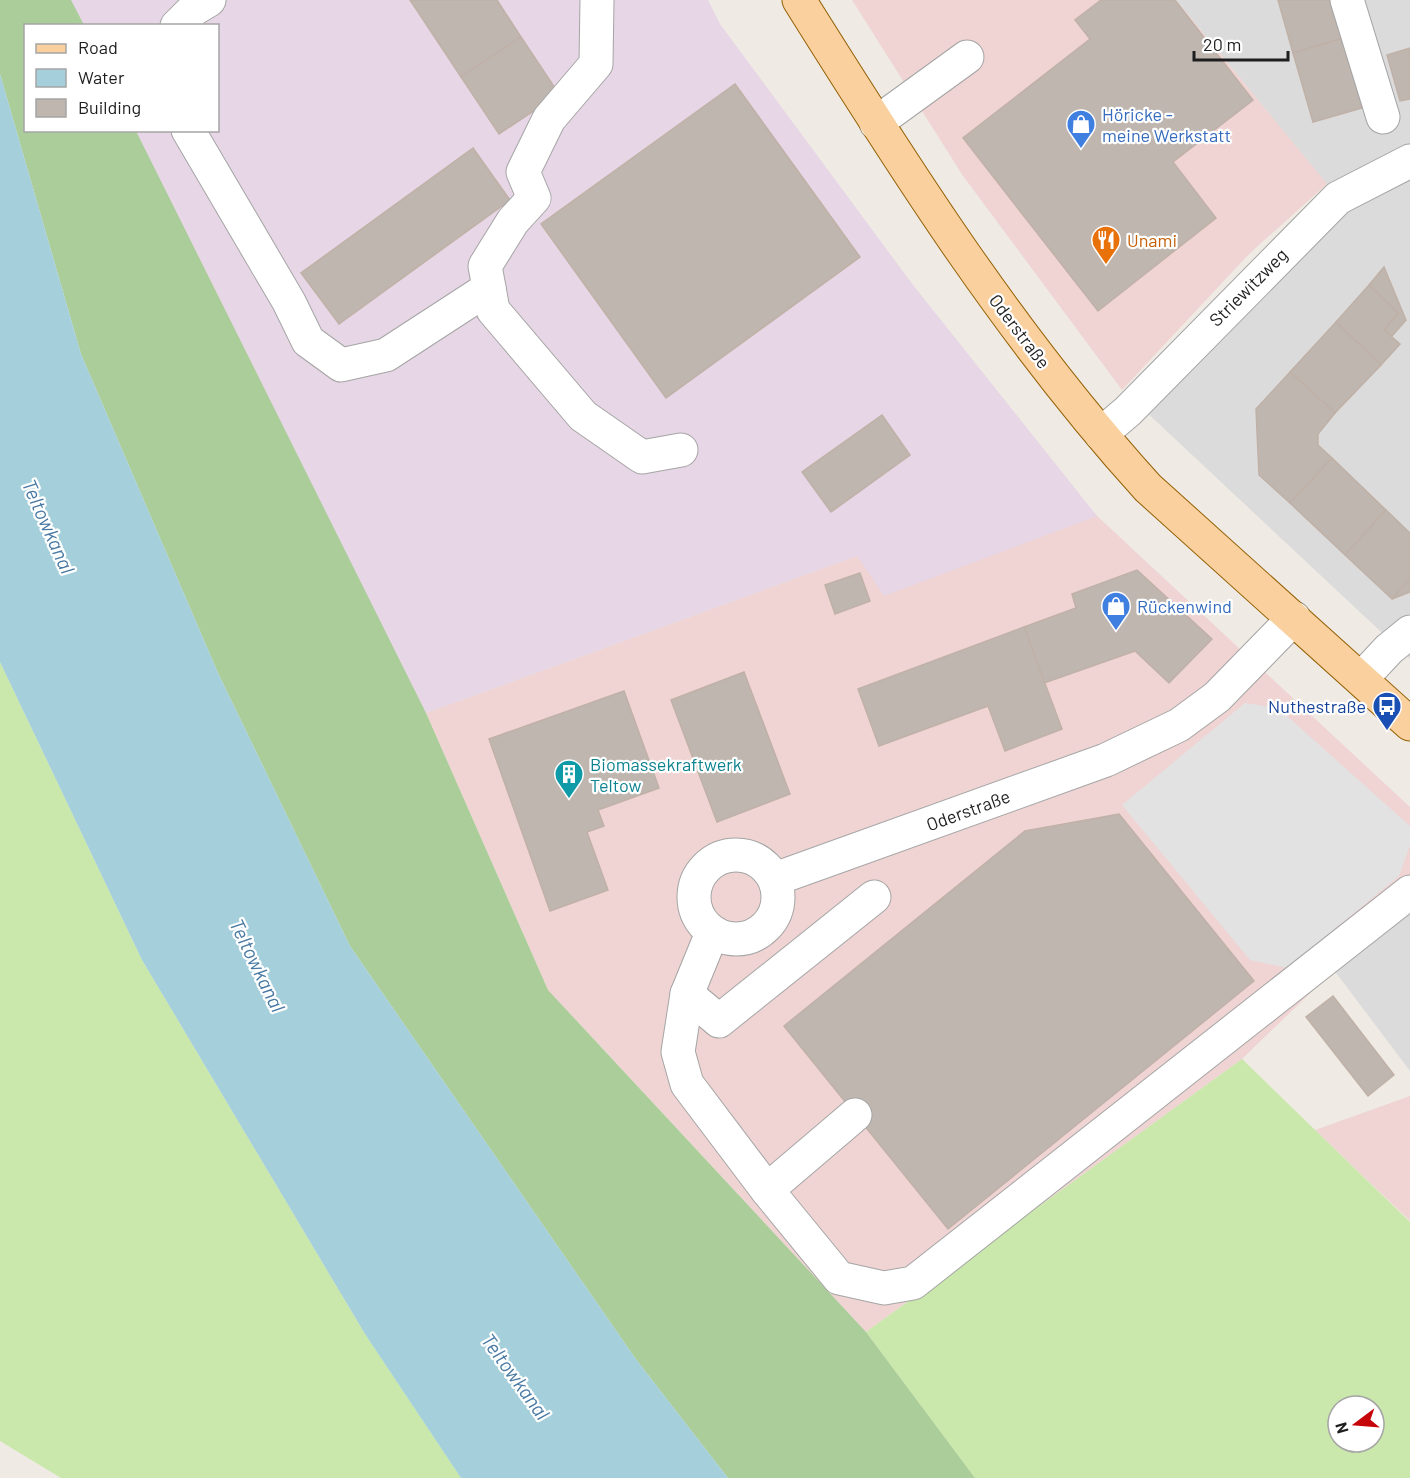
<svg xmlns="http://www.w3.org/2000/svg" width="1410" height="1478" font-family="Barlow,sans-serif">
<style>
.residential{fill:#dcdbdb}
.commercial{fill:#efd4d3}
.industrial{fill:#e7d6e5}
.grass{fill:#cae8ab;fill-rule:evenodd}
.forest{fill:#aacd99}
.parking{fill:#e2e2e2}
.water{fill:#a5d0db}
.building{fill:#bfb6b0;stroke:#c0b1a7;stroke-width:1.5}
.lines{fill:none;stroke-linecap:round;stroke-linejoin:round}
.minor-casing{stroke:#a5a5a5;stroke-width:35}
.major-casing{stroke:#946004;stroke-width:35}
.minor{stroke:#fff;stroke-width:33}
.major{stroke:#f9d09e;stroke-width:33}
.labels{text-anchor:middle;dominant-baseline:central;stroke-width:4.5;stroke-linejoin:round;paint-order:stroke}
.shop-label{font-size:18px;fill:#366cbe;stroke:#fff;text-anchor:start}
.food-label{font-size:18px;fill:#c56008;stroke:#fff;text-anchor:start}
.street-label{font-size:18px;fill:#1e1e1e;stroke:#fff}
.transit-label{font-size:18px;fill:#164399;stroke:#fff;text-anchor:end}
.culture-label{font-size:18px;fill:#0d838f;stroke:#fff;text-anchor:start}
.water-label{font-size:20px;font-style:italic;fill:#4979a3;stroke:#fff}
</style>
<rect width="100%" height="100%" fill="#efebe4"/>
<g class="residential">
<polygon points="1176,0 1410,0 1410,659 1143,409 1338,198"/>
<polygon points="1410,897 1410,1071 1334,970"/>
</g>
<g class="commercial">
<polygon points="852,0 1176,0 1327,184 1249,254 1122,390 963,176"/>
<polygon points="1095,514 1410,807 1410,897 1242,1059 866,1332 548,990 426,713 857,556"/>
<polygon points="1410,1096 1410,1221 1315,1130"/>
</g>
<polygon class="industrial" points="54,0 708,0 720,24 913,285 1097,516 884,596 857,556 426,713 289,558 96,131 218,130 218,26 58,25"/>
<g class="grass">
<polygon points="0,662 142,960 365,1334 461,1478 61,1478 0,1441"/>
<path d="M 1242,1059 L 1410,1222 L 1410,1478 L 975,1478 L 866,1332 ZM 1338,1406 L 1374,1406 L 1374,1442 L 1338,1442 Z"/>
</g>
<polygon class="forest" points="0,0 71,0 84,25 26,26 26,130 136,131 426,713 548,990 866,1332 975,1478 728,1478 635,1358 350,946 218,673 81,354 0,74"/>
<polygon class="parking" points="1245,703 1278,708 1410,826 1410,845 1399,876 1287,968 1250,960 1122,805"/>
<polygon class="water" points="0,74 81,354 218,673 350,946 635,1358 728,1478 461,1478 365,1334 142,960 0,662"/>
<g class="building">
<polygon points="410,0 497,0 521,37 461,77"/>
<polygon points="1101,0 1175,0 1253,100 1173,162 1216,218 1098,311 963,138 1090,39 1075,20"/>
<polygon points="1278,0 1332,0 1343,38 1293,53"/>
<polygon points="521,37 559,94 499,134 461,77"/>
<polygon points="1343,38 1362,108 1313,122 1293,53"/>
<polygon points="1410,48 1410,99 1400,101 1387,55"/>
<polygon points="735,84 860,257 666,398 541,224"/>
<polygon points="473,148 510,200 339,324 301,273"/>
<polygon points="1384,267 1406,320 1392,336 1384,330 1398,313 1369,285"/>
<polygon points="1369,285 1398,313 1384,330 1400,344 1381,365 1336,322"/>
<polygon points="1336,322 1381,365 1335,413 1290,372"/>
<polygon points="1290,372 1335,413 1318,434 1318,445 1332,458 1290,503 1259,475 1256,409"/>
<polygon points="882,415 910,455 831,512 802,472"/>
<polygon points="1332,458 1386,510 1345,555 1290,503"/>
<polygon points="1386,510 1410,533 1410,579 1392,599 1345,555"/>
<polygon points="1137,570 1212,639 1169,683 1135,651 1044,683 1024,627 1076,608 1072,594"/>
<polygon points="860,573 870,601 835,614 825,585"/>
<polygon points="1410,579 1410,592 1392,599"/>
<polygon points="1024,627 1062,729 1005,751 988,706 879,746 858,689"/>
<polygon points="744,672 790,794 717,822 671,700"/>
<polygon points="624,691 659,788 598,810 604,826 587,832 608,890 550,911 489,739"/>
<polygon points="1119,814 1254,981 948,1229 784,1026 1025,831"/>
<polygon points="1333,996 1394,1075 1368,1096 1306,1017"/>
</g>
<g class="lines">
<g class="minor-casing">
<g id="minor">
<polyline points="597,0 596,64 549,119 523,172 534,198 513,221 485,266 493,310 583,416 642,457 681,450"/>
<polyline points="1347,0 1383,117"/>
<polyline points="177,26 194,9 209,0"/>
<polyline points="876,123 967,57"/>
<polyline points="188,130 289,302 308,341 341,365 386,355 489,288"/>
<polyline points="1101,434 1128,411 1338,198 1410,161"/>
<polyline points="1361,679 1389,649 1410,632"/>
<circle cx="736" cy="897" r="42"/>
<polyline points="775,879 1106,760 1179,725 1217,697 1294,618"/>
<polyline points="712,933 687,994 678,1052 687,1084 767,1190 839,1278 884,1288 913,1283 1410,892"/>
<polyline points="687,994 719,1021 874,897"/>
<polyline points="767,1190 855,1115"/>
</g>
</g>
<g class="major-casing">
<path id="major" d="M 799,0 C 906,171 1012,338 1148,488 L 1410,724"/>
</g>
<use href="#minor" class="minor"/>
<use href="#major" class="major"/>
</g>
<defs>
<g id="shop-pin" transform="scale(1.5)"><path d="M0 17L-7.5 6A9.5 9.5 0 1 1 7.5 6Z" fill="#3f7fe0" stroke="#fff"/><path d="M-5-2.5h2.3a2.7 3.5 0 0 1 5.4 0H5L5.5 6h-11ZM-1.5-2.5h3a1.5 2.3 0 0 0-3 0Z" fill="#fff"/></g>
<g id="restaurant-pin" transform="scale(1.5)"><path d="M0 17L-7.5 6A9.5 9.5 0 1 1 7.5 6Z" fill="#e8710a" stroke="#fff"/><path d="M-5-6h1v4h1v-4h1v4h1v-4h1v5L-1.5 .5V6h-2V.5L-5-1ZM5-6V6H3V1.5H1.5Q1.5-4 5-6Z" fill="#fff"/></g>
<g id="bus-pin" transform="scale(1.5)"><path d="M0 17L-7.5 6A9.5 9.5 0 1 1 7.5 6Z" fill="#1a4fb4" stroke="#fff"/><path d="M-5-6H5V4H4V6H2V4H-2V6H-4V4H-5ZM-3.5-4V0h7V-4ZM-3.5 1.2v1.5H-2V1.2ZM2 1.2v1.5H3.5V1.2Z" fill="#fff"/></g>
<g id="building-pin" transform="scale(1.5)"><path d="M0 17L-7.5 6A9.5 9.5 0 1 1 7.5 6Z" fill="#0f9aa8" stroke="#fff"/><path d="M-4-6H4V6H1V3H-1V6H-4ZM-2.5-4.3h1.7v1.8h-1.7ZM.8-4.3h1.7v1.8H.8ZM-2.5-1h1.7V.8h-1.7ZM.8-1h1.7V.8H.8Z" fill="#fff"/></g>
</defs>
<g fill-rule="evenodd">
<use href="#shop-pin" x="1081" y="124"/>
<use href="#restaurant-pin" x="1106" y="240"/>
<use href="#shop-pin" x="1116" y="606"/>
<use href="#bus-pin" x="1387" y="706"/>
<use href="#building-pin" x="569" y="774"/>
</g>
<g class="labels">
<g class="shop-label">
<text x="1102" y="114">Höricke -<tspan x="1102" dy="21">meine Werkstatt</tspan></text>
<text x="1137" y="606">Rückenwind</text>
</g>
<g class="food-label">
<text x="1127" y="240">Unami</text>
</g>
<g class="street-label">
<text transform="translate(1248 287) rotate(-45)">Striewitzweg</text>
<text transform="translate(1020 331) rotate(53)">Oderstraße</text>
<text transform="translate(968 810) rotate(-20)">Oderstraße</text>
</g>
<g class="transit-label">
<text x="1366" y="706">Nuthestraße</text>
</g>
<g class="culture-label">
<text x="590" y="764">Biomassekraftwerk<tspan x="590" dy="21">Teltow</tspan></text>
</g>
<g class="water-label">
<text transform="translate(49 526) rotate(66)">Teltowkanal</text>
<text transform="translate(258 965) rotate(64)">Teltowkanal</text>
<text transform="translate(516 1376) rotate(54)">Teltowkanal</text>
</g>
</g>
<rect x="24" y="24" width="195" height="108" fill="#ffffff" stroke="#a5a5a5" stroke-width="1.5"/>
<rect x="36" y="44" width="30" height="9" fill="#f9d09e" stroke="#a5a5a5" stroke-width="1.5"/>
<text x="78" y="54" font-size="18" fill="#1e1e1e">Road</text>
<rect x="36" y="69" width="30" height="18" fill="#a5d0db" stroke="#a5a5a5" stroke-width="1.5"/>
<text x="78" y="84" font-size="18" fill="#1e1e1e">Water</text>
<rect x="36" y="99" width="30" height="18" fill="#bfb6b0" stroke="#a5a5a5" stroke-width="1.5"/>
<text x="78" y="114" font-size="18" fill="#1e1e1e">Building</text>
<g transform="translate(1356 1424) rotate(254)"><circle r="28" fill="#ffffff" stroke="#a5a5a5" stroke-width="1.5"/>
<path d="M0-4.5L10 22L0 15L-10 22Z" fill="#c6050a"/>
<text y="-9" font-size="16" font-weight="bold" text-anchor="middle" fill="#1e1e1e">N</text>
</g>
<path d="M1194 51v9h94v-9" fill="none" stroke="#1e1e1e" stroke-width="3"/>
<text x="1203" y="51" font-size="18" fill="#1e1e1e" stroke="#ffffff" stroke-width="4.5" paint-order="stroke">20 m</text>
</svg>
